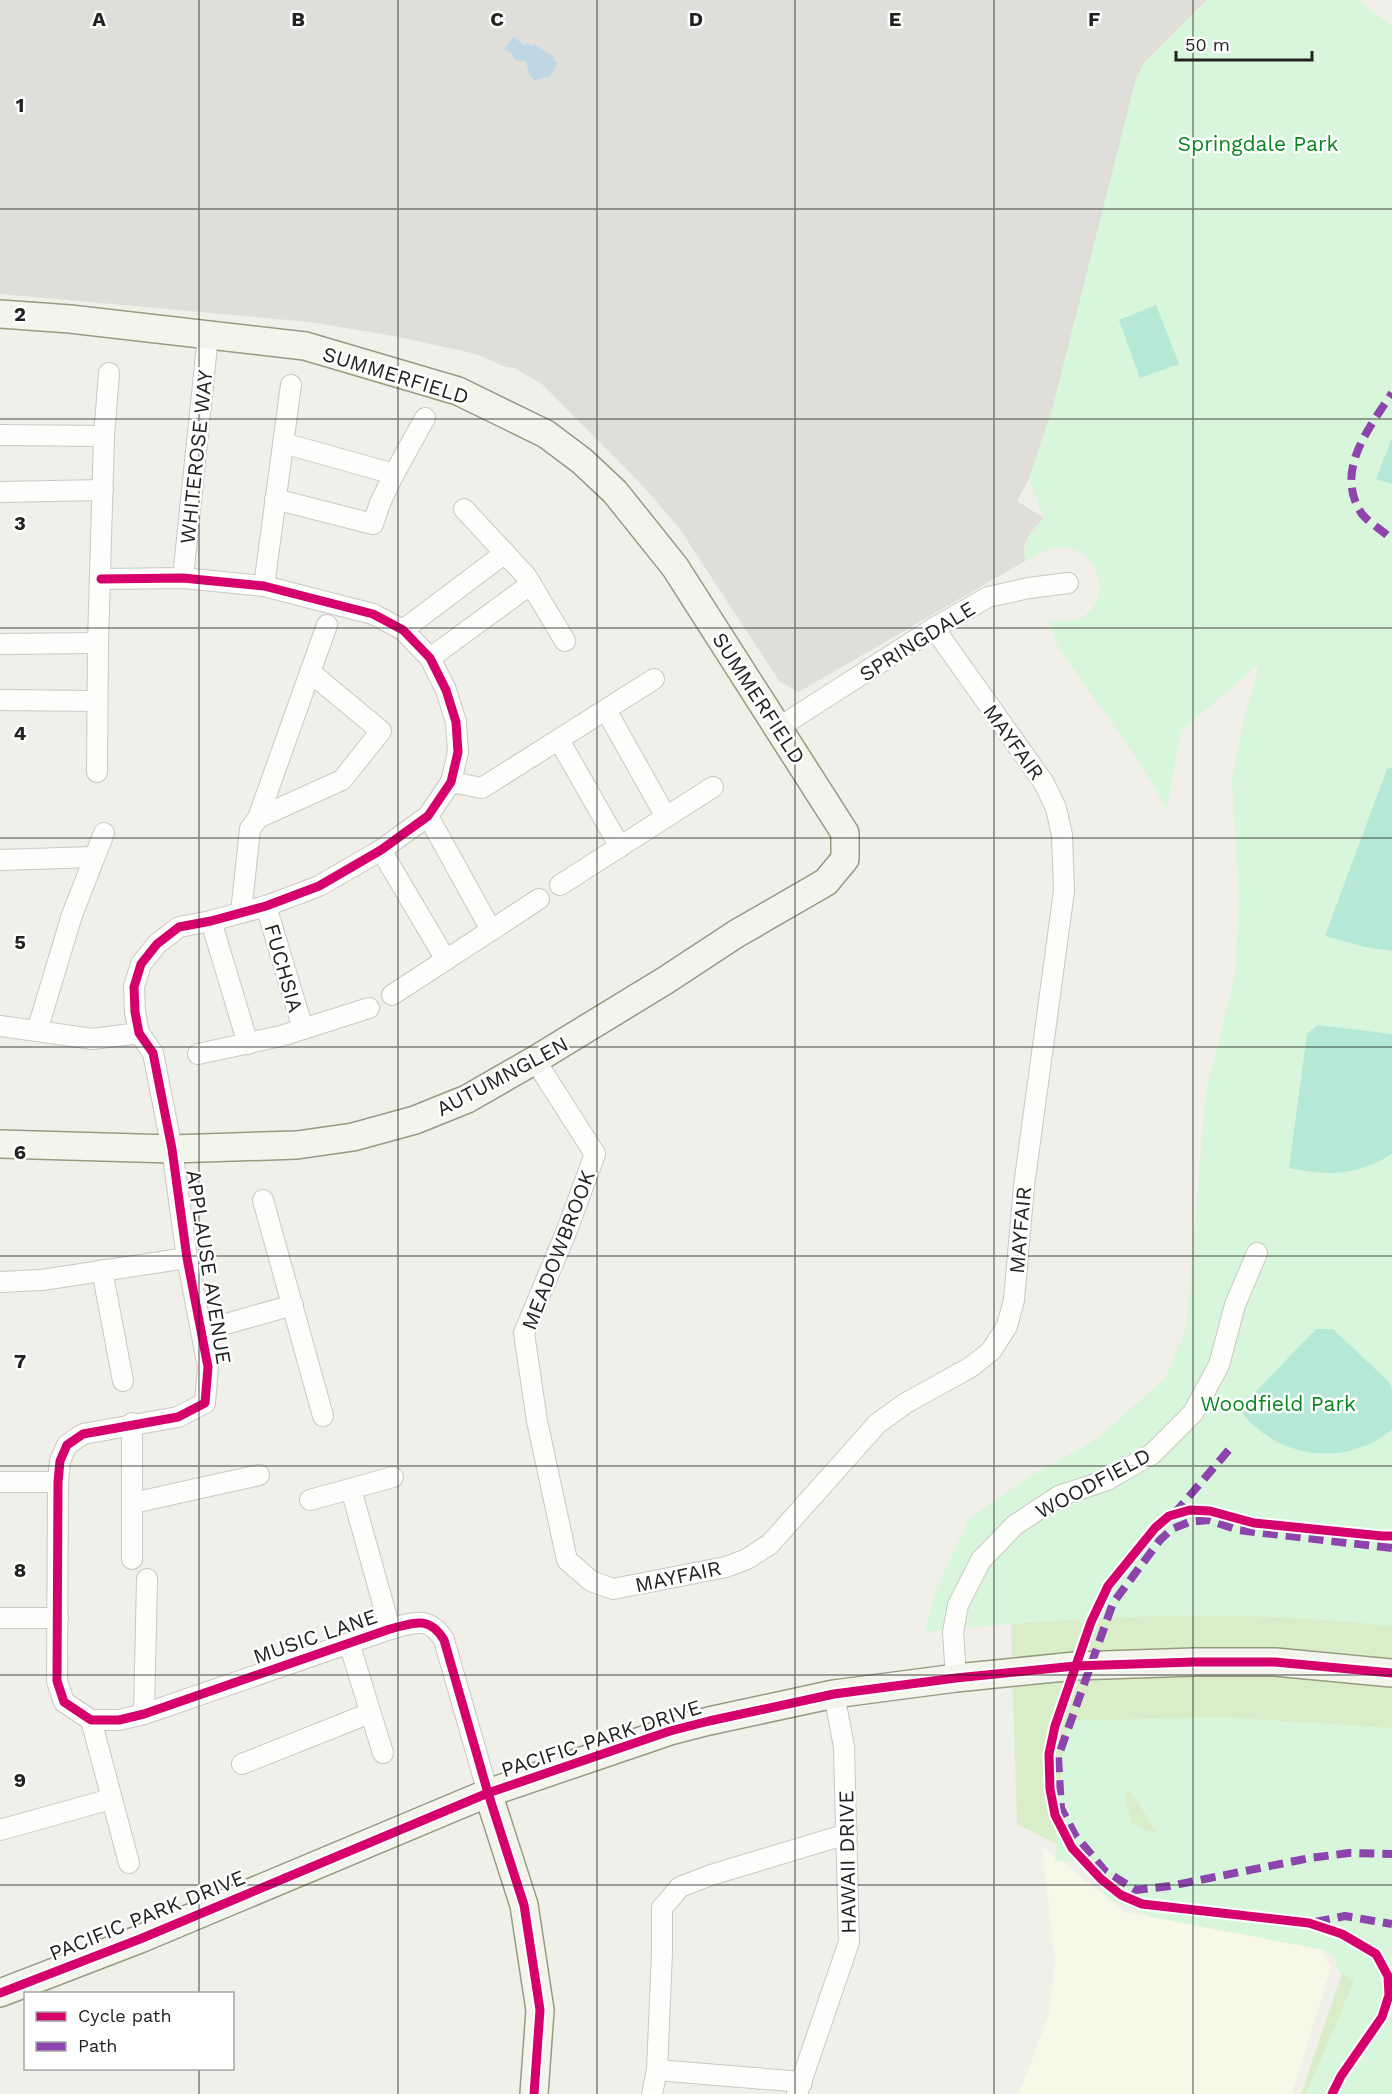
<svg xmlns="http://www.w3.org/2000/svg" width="1392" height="2094" font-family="'Work Sans',sans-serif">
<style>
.residential{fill:#dfdedb}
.education{fill:#f7f8e7}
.grass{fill:#d9eec8}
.park{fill:#d8f6db;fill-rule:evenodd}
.pitch{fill:#b5e8d7}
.water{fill:#bdd8e4}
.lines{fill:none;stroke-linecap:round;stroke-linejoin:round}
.street-casing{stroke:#c9c8c6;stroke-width:22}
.secondary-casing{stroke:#979b80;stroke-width:30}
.street{stroke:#fdfdfc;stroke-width:20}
.secondary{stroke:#f3f5ec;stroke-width:27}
.quiet{stroke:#8e44ad;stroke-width:8;stroke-dasharray:15 8;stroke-linecap:butt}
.cycleway-casing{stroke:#fff;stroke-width:13}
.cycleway{stroke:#d6006c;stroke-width:9}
.grid{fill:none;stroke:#222;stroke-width:1.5;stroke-opacity:0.55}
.labels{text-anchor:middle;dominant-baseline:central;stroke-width:5;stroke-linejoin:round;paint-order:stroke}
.park-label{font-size:21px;fill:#07881e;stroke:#fff}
.street-label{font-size:21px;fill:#222;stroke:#fff}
.grid-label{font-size:20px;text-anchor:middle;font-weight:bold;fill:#222;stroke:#fff;stroke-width:5;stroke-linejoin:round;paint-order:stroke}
</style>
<rect width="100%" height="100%" fill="#f0efea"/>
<polygon class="residential" points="0,0 1207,0 1144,63 1053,406 1029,479 1017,501 1044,518 1031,532 1024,545 1025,561 799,692 780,682 679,528 643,486 542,384 514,368 503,366 476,354 394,336 310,322 0,294"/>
<polygon class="education" points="1042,1846 1124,1912 1320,1948 1331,1967 1292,2094 1019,2094 1049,2015 1055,1963"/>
<polygon class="grass" points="1392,1552 1392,2094 1301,2094 1350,1951 1147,1890 1017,1824 1010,1596"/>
<g class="park">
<path d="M 1207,0 L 1358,0 L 1392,26 L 1392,1626 C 1237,1608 1079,1616 925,1632 L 936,1590 L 969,1519 L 1027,1478 L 1097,1439 L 1165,1378 L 1186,1329 L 1206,1091 L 1235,976 L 1239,899 L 1232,780 L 1245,715 L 1260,663 L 1181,731 L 1167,809 L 1138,760 L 1058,647 L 1048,620 C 1059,621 1071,623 1080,618 C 1116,601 1098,544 1059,547 C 1048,548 1035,556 1025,561 C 1024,539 1030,534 1044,518 L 1029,479 L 1053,406 L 1135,82 L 1144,63 Z"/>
<path d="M 1221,1717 L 1392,1728 L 1392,2094 L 1306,2094 L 1354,1981 L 1338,1971 L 1335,1958 L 1324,1950 L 1156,1918 L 1109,1899 L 1079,1861 L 1055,1861 L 1062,1758 L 1070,1721 ZM 1130,1791 L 1157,1832 L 1157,1833 L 1131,1824 L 1125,1794 Z"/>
</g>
<g class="pitch">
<polygon points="1156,305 1179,364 1140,378 1119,320"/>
<polygon points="1392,438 1392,484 1376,479"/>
<polygon points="1392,767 1392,951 1365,947 1325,936 1387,769"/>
<path d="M 1318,1025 L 1392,1034 L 1392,1154 C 1357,1176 1328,1176 1289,1168 L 1307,1034 Z"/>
<path d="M 1316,1329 L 1333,1329 L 1389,1382 L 1392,1389 L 1392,1430 C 1343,1469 1275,1458 1239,1409 Z"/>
</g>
<polygon class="water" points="513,37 525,45 527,43 533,46 534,44 554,57 553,60 558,63 549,78 547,77 535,80 529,75 527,64 524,61 517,61 511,53 504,49"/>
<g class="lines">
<g class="street-casing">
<g id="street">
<polyline points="0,435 104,436"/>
<polyline points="394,474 425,418"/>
<polyline points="0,492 103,490"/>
<polyline points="275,499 373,524 380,503 394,474 283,443"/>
<polyline points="464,509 526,576 565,641"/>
<polyline points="183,578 208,336"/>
<path d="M 101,579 L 183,578 L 264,586 L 373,614 L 403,630 L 430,658 L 446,690 L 456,722 L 458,752 L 451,782 L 428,816 L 381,850 L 319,886 L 266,906 L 211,921 L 179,927 L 157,944 L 141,964 L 134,987 L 135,1012 L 139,1033 L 153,1053 L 172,1149 L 187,1258 L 208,1367 L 205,1403 L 178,1417 L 83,1434 L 67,1445 L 60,1461 L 58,1482 L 57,1681 L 64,1702 L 91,1720 L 119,1720 L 144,1714 L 390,1629 C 413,1623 429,1615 444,1640 L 488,1793"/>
<polyline points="264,586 291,385"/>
<polyline points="403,630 505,553"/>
<polyline points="0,644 98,643"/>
<polyline points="430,658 531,584"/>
<polyline points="0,700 97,701"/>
<polyline points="606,710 666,817"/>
<polyline points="778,728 934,628 988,597 1029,588 1068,583"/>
<polyline points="559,740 620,847"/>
<polyline points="97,772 98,643 104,436 109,373"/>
<polyline points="451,782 482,788 654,679"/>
<polyline points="428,816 491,930"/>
<polyline points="258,818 342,780 381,731 310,672"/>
<polyline points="381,850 446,960"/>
<polyline points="0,860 93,857"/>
<polyline points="560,885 713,787"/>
<polyline points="266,906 303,1029"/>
<polyline points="241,913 250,829 258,818 327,625"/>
<polyline points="211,921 248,1044"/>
<polyline points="392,995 539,899"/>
<polyline points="0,1026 93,1039 139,1033"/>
<polyline points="37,1031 72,915 104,833"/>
<polyline points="198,1054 281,1036 369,1008"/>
<polyline points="535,1060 595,1154 567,1230 524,1333 537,1421 567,1560 591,1581 613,1589 726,1567 747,1559 770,1544 878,1423 906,1403 971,1367 991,1351 1007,1326 1014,1300 1024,1186 1064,891 1062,835 1056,808 1044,783 934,628"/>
<polyline points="263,1200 323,1416"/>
<polyline points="102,1270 123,1381"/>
<polyline points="0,1282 42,1280 187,1258"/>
<polyline points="201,1331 293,1305"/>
<polyline points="0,1482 58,1482"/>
<polyline points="351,1489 390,1629"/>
<polyline points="310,1500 393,1477"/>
<polyline points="133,1503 259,1475"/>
<polyline points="132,1559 132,1423"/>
<polyline points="0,1618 58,1618"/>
<polyline points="349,1643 383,1753"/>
<polyline points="956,1678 953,1632 958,1605 981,1560 1015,1525 1059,1496 1107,1480 1152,1454 1193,1413 1219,1365 1235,1305 1257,1253"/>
<polyline points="144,1714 147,1579"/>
<polyline points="91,1720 129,1863"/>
<polyline points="242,1764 370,1713"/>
<polyline points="0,1830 111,1799"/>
<polyline points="657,2070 802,2082"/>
<polyline points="652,2094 657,2070 662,1952 662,1908 680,1887 711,1875 847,1834"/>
<polyline points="797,2094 849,1942 844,1747 834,1694"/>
</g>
</g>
<g class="secondary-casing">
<g id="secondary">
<polyline points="0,314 70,319 305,346 458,391 546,434 582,461 615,492 675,567 845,833 845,859 826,882 736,934 666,980 535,1060 467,1099 415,1120 353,1137 297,1145 172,1149 0,1144"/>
<polyline points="488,1793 524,1905 540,2010 534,2094"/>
<polyline points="0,1993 140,1939 488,1793 670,1731 709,1721 834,1694 956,1678 1075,1666 1194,1662 1275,1662 1392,1673"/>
</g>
</g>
<use href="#street" class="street"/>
<use href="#secondary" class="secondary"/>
<g class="quiet">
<path d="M 1387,535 C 1379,528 1365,520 1360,511 C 1335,469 1370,427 1392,393"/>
<polyline points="1174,1514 1233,1445"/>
<polyline points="1392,1548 1238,1530 1209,1520 1189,1522 1172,1529 1160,1540 1113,1603 1058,1757 1061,1808 1075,1835 1105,1871 1136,1890 1170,1886 1310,1858 1349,1853 1392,1854"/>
<polyline points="1315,1922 1345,1916 1392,1924"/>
</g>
<g class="cycleway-casing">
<g id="cycleway">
<path d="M 101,579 L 183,578 L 264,586 L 373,614 L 403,630 L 430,658 L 446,690 L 456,722 L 458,752 L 451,782 L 428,816 L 381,850 L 319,886 L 266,906 L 211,921 L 179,927 L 157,944 L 141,964 L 134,987 L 135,1012 L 139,1033 L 153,1053 L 172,1149 L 187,1258 L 208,1367 L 205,1403 L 178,1417 L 83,1434 L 67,1445 L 60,1461 L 58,1482 L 57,1681 L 64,1702 L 91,1720 L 119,1720 L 144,1714 L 390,1629 C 413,1623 429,1615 444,1640 L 488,1793 L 524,1905 L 540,2010 L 534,2094"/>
<polyline points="0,1993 140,1939 488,1793 670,1731 709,1721 834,1694 956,1678 1075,1666 1194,1662 1275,1662 1392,1673"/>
<polyline points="1332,2094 1341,2076 1382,2017 1389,1995 1388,1976 1376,1954 1342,1934 1309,1923 1142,1904 1121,1895 1101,1879 1072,1848 1055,1815 1050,1789 1049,1754 1055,1726 1091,1622 1108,1586 1155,1528 1169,1516 1190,1510 1210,1511 1254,1523 1382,1536 1392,1536"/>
</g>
</g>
<use href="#cycleway" class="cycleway"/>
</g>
<path class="grid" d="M 199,0 L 199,1994M 398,0 L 398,2094M 597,0 L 597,2094M 795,0 L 795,2094M 994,0 L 994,2094M 1193,0 L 1193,2094M 0,209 L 1392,209M 0,419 L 1392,419M 0,628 L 1392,628M 0,838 L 1392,838M 0,1047 L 1392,1047M 0,1256 L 1392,1256M 0,1466 L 1392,1466M 0,1675 L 1392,1675M 0,1885 L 1392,1885M 199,2068 L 199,2094"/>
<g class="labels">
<g class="park-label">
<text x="1258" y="143">Springdale Park</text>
<text x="1278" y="1403">Woodfield Park</text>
</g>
<g class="street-label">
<text transform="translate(396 375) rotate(17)">SUMMERFIELD</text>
<text transform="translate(196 457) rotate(-84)">WHITEROSE WAY</text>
<text transform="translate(917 641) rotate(-32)">SPRINGDALE</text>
<text transform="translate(759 698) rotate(57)">SUMMERFIELD</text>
<text transform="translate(1014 742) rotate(54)">MAYFAIR</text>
<text transform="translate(284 968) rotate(74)">FUCHSIA</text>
<text transform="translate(502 1076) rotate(-28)">AUTUMNGLEN</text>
<text transform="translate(1020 1230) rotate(-85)">MAYFAIR</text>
<text transform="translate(558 1250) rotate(-69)">MEADOWBROOK</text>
<text transform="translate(209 1267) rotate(81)">APPLAUSE AVENUE</text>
<text transform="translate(1093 1483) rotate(-28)">WOODFIELD</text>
<text transform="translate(678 1576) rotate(-12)">MAYFAIR</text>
<text transform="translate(315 1636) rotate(-19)">MUSIC LANE</text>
<text transform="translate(601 1738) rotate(-18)">PACIFIC PARK DRIVE</text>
<text transform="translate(847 1862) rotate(-91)">HAWAII DRIVE</text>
<text transform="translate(147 1915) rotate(-22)">PACIFIC PARK DRIVE</text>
</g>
</g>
<g class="grid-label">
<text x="99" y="26">A</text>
<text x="298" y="26">B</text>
<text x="497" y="26">C</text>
<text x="696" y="26">D</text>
<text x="895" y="26">E</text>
<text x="1094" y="26">F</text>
<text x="20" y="112">1</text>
<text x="20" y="321">2</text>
<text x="20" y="530">3</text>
<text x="20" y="740">4</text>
<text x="20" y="949">5</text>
<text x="20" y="1159">6</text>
<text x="20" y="1368">7</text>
<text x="20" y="1577">8</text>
<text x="20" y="1787">9</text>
</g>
<rect x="24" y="1992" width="210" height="78" fill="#ffffff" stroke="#a7a7a7" stroke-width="1.5"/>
<rect x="36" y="2012" width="30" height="9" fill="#d6006c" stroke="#a7a7a7" stroke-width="1.5"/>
<text x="78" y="2022" font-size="18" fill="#222222">Cycle path</text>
<rect x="36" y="2042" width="30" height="9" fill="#8e44ad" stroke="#a7a7a7" stroke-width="1.5"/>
<text x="78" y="2052" font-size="18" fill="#222222">Path</text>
<path d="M1176 51v9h136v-9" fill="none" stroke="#222222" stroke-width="3"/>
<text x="1185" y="51" font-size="18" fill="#222222" stroke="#ffffff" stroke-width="4.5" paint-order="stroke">50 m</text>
</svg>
